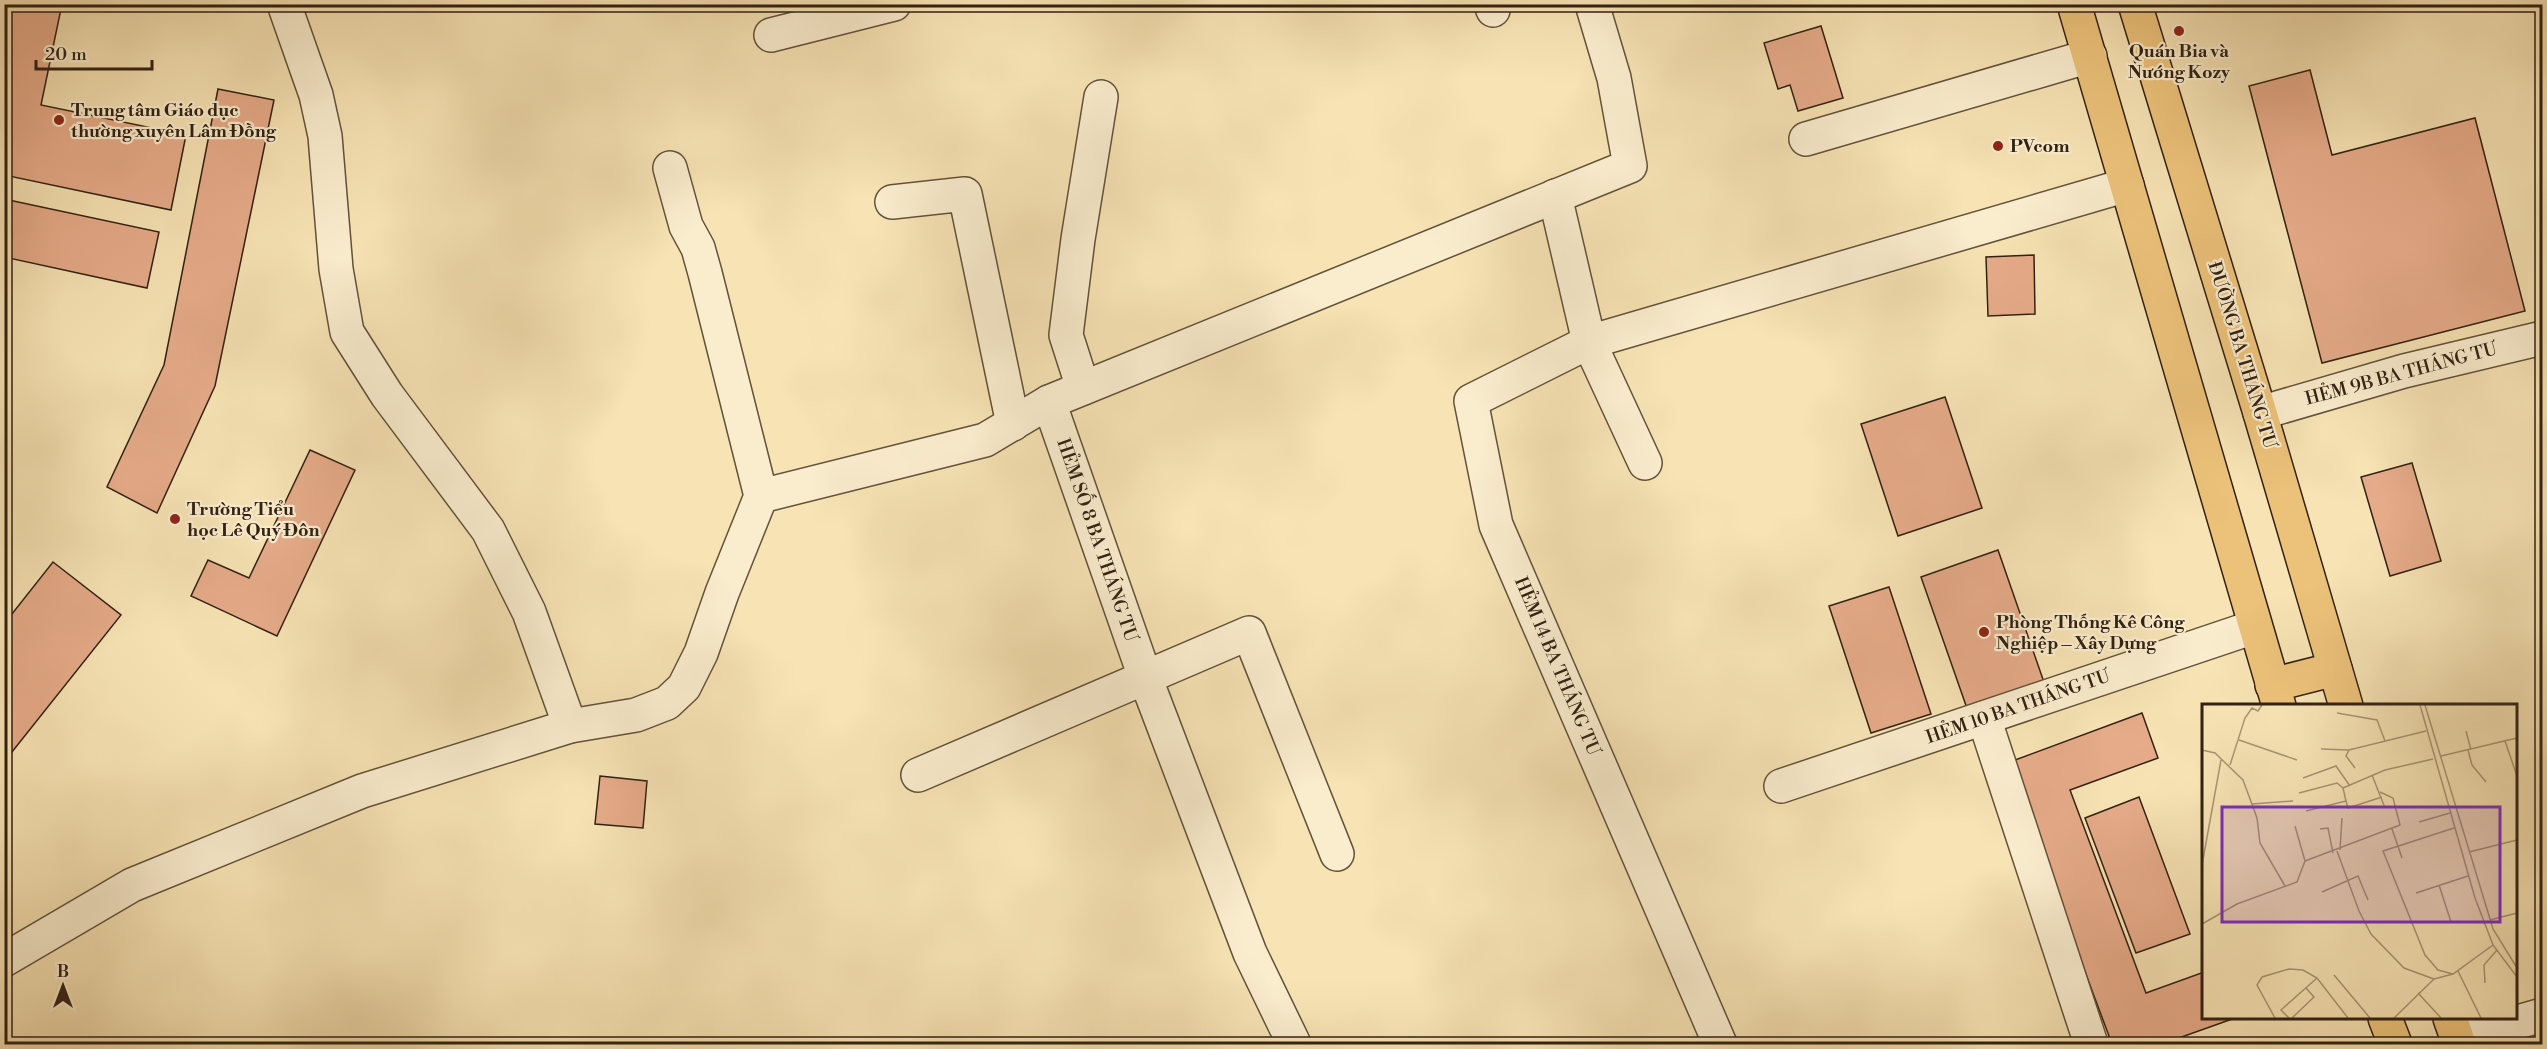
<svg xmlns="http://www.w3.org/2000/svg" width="2547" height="1049" font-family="'Libre Bodoni',serif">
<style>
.building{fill:#e6ab89;stroke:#312113;stroke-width:1.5}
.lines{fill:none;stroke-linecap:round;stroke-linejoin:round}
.minor-casing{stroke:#62523b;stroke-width:36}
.major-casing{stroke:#312113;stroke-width:36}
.minor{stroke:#faedce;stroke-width:33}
.major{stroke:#ecc27a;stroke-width:33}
.poi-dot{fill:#8f2418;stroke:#faedce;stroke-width:2}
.labels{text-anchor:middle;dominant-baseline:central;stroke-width:4.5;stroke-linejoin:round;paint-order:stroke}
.poi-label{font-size:18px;font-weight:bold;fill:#312113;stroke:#faedce;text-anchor:start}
.street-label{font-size:18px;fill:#312113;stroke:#faedce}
.inset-road{fill:none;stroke:#a89574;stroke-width:1.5}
.view{fill:#7b2cbf;fill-opacity:0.15;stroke:#7b2cbf;stroke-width:3}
.inset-edge{fill:none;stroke:#312113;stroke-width:3}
</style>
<rect width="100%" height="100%" fill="#f7e3b4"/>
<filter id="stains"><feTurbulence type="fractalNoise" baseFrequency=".00333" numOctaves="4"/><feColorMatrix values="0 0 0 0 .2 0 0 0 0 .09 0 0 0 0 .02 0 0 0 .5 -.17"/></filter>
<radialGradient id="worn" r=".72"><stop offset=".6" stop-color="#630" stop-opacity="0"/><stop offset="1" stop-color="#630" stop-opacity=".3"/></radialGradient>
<g class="building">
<polygon points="4,4 62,4 41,105 186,135 171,210 4,175"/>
<polygon points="1821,26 1843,98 1798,111 1790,85 1778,89 1764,43"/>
<polygon points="2310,70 2332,155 2475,118 2525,311 2322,363 2249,86"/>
<polygon points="218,89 274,100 215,386 157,513 107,487 164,365"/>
<polygon points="4,199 159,232 147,288 4,257"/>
<polygon points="2034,255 2035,314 1988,316 1986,257"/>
<polygon points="1945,397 1982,508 1898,536 1861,424"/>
<polygon points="310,450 355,470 277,636 191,596 208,560 249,578"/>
<polygon points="2412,463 2441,561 2390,576 2361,477"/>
<polygon points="1998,550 2046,688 1969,714 1921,577"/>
<polygon points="53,562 121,615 4,762 4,624"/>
<polygon points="1889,587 1931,714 1871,733 1829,606"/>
<polygon points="2142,713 2158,758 2070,790 2146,993 2204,972 2204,1018 2235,1018 2162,1044 2112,1044 2007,763"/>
<polygon points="600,776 647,781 643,828 595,824"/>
<polygon points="2139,797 2190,934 2136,953 2085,818"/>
</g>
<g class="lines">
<g class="minor-casing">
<g id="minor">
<polyline points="284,4 316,95 325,136 336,269 347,332 387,395 488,530 529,612 570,726"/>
<polyline points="1491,4 1493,10"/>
<polyline points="771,35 894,4"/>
<polyline points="1806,139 2090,56"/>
<polyline points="1555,196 1589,342 1645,463"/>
<polyline points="892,202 965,194 1013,424"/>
<polyline points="1083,388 1066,335 1078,239 1101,97"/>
<polyline points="1049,402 1145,677 1250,953 1294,1044"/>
<polyline points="2260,413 2404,371 2542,338"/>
<polyline points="761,496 985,440 1049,402 1630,166 1614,78 1592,4"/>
<polyline points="1984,718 2091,1044"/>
<polyline points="918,775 1249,633 1337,854"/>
<polyline points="1781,786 2254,627"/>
<polyline points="4,960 132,885 362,791 570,726 636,715 667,703 684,687 701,653 722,593 761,496 705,273 698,248 686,226 670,168"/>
<polyline points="2458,1039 2542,1015"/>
<polyline points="1720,1044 1496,525 1471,401 1589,342 2127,185"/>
</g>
</g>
<g class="major-casing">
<g id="major">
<polyline points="2074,4 2279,706"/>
<polyline points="2135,4 2260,413 2346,706"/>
<polyline points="2272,685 2335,669"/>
<polyline points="2385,1018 2395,1044"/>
<polyline points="2450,1018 2459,1044"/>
</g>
</g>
<use href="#minor" class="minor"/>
<use href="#major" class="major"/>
</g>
<g class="poi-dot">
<circle cx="2179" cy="31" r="6"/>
<circle cx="59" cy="120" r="6"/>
<circle cx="1998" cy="146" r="6"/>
<circle cx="175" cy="519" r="6"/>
<circle cx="1984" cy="632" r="6"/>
</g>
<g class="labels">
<g class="poi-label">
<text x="2179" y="51" text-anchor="middle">Quán Bia và<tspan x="2179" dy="21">Nướng Kozy</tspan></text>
<text x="71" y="110">Trung tâm Giáo dục<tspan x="71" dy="21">thường xuyên Lâm Đồng</tspan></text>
<text x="2010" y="146">PVcom</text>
<text x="187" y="509">Trường Tiểu<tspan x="187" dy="21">học Lê Quý Đôn</tspan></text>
<text x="1996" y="622">Phòng Thống Kê Công<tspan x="1996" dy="21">Nghiệp – Xây Dựng</tspan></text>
</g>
<g class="street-label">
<text transform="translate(2242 355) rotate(73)">ĐƯỜNG BA THÁNG TƯ</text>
<text transform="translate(2401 374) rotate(-15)">HẺM 9B BA THÁNG TƯ</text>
<text transform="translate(1097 540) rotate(71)">HẺM SỐ 8 BA THÁNG TƯ</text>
<text transform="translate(1557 666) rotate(67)">HẺM 14 BA THÁNG TƯ</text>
<text transform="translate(2018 707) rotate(-19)">HẺM 10 BA THÁNG TƯ</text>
</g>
</g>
<g transform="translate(2202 704)">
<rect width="315" height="315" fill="#f7e3b4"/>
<path class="inset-road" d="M 218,1 L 273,194 L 291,241 L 315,273M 223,1 L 291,225 L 315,264M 135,9 L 175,16 L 183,37M 264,27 L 269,46M 37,36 L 95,56M 303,37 L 315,72M 119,45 L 147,46 L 224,27M 0,46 L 13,49 L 41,76 L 55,114 L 58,139 L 83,182M 147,46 L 144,52 L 153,64M 266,46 L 270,61 L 284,78M 239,52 L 315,34M 28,61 L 43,14 L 50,4 L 56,7 L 60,1M 170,71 L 183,104M 101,74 L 134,62 L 148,82M 141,84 L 183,66 L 231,55M 97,89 L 135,79 L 141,84 L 144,97 L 104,107M 144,97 L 146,104 L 180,93M 50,100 L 91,97M 217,118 L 248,109M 118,125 L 126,124 L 131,149M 190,125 L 200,154M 138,146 L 140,114M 135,147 L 157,207 L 169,230 L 202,264 L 232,275M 267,148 L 315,136M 103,157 L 198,121 L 191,94 L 178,88M 0,161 L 19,56M 237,181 L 249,218M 120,188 L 156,172 L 166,196M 214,189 L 266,172M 288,216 L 315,209M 0,220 L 35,200 L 95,178 L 103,157 L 93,122M 256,267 L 279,314M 251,270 L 236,266 L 223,251 L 181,147 L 252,124M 132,271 L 168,314M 232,275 L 251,270 L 291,241M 283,279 L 282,261 L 295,246M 216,289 L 239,314M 73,314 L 55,281 L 60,273 L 87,265 L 101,266 L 115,274 L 146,314M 87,314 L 79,306 L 115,274M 90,314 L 112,293 L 104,284M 192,314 L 232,275"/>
<path class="view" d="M 20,103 L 298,103 L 298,218 L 20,218 Z"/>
<rect width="315" height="315" class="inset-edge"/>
</g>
<rect width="2547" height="1049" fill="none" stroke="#f7e3b4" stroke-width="24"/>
<rect x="6" y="6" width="2535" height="1037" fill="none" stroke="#312113" stroke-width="3"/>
<rect x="12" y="12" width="2523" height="1025" fill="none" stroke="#312113" stroke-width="1.5"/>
<g transform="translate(63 986)" stroke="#faedce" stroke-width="4.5" paint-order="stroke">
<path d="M0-4.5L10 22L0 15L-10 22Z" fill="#312113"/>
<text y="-9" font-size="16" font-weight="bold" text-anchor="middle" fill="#312113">B</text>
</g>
<path d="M36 60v9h116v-9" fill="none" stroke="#312113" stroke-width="3"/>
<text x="45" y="60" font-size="18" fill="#312113" stroke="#faedce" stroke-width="4.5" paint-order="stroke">20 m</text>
<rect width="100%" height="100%" filter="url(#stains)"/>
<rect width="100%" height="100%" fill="url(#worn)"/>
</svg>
